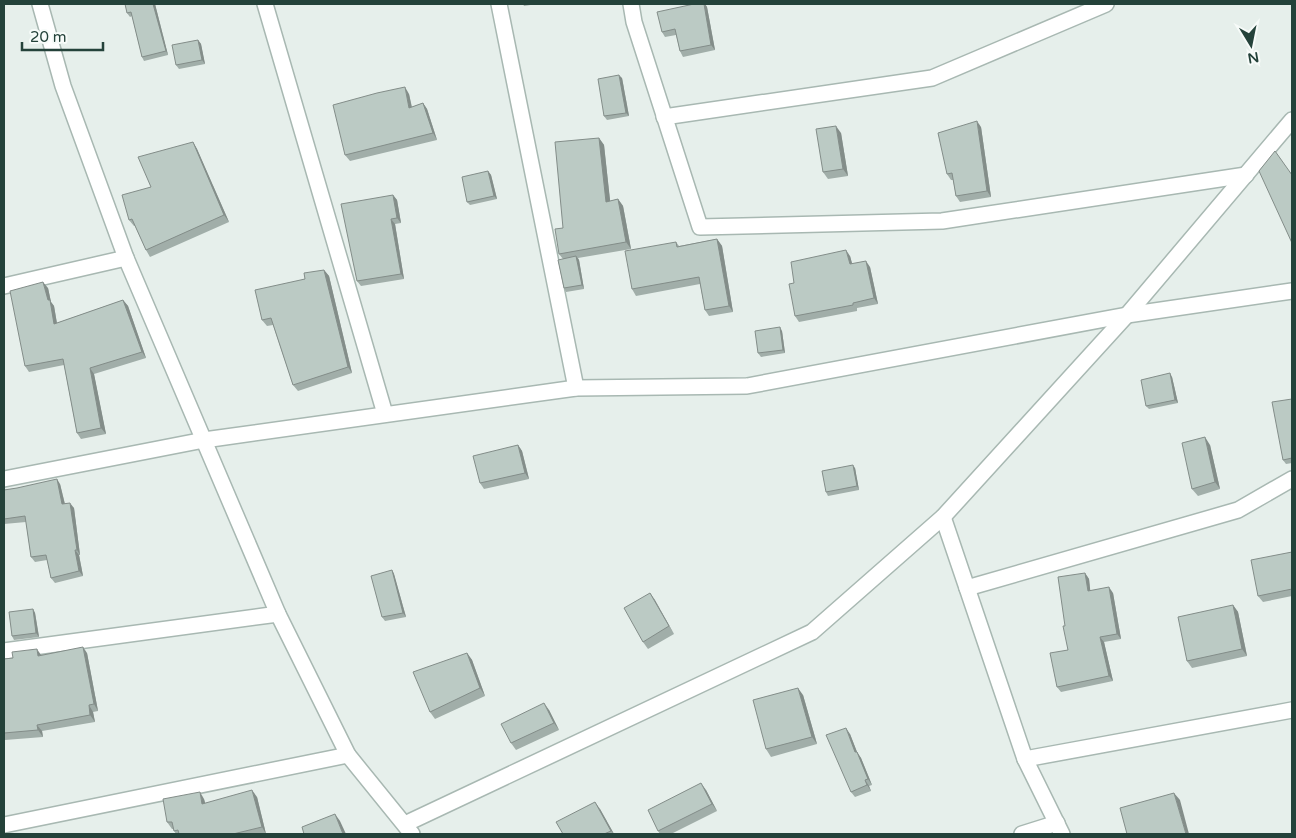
<svg xmlns="http://www.w3.org/2000/svg" width="1296" height="838" font-family="'Varela Round',sans-serif">
<style>
.lines{fill:none;stroke-linecap:round;stroke-linejoin:round}
.minor-casing{stroke:#a8b8b2;stroke-width:18}
.minor{stroke:#fff;stroke-width:15}
.wall{fill:#a1aea9}
.shaded-wall{fill:#838d89}
.building{fill:#bbcac4;stroke:#838d89}
</style>
<rect width="100%" height="100%" fill="#e6efeb"/>
<g class="lines">
<g class="minor-casing">
<g id="minor">
<polyline points="40,4 63,86 126,258 278,614 348,755 412,834"/>
<polyline points="265,4 385,414"/>
<polyline points="499,4 576,388"/>
<polyline points="631,4 634,22 700,227 942,221 1246,175"/>
<polyline points="664,117 932,78 1106,4"/>
<polyline points="4,286 126,258"/>
<polyline points="4,479 204,440 576,388 747,386 1127,315 1292,291"/>
<polyline points="943,517 1025,759 1062,834"/>
<polyline points="967,588 1238,510 1292,479"/>
<polyline points="4,651 278,614"/>
<polyline points="1025,759 1292,710"/>
<polyline points="405,824 812,632 943,517 1127,315 1292,120"/>
<polyline points="4,825 348,755"/>
<polyline points="1022,834 1057,823"/>
</g>
</g>
<use href="#minor" class="minor"/>
</g>
<g class="wall">
<polygon points="125,4 155,4 168,55 144,61 142,57 132,16 130,17 127,13"/>
<polygon points="523,4 537,4 524,6"/>
<polygon points="704,4 705,4 707,7 715,50 683,57 680,51 676,35 665,37 662,32"/>
<polygon points="198,40 201,44 205,64 179,69 176,65"/>
<polygon points="622,78 629,116 607,120 604,116"/>
<polygon points="409,94 412,107 423,103 427,109 437,140 350,161 345,155"/>
<polygon points="981,127 991,197 960,202 956,196 953,180 951,180 947,174"/>
<polygon points="841,133 848,176 828,179 823,172"/>
<polygon points="599,138 604,145 610,201 618,199 623,206 631,249 578,258 579,260 584,289 566,292 564,288 563,259 559,254 563,228"/>
<polygon points="193,142 197,149 229,222 150,257 146,250 135,226 134,226 129,220 151,187"/>
<polygon points="488,171 491,175 497,199 470,205 467,202"/>
<polygon points="393,195 397,200 401,223 395,224 404,279 361,286 357,281"/>
<polygon points="717,239 722,246 733,312 709,316 705,310 700,284 636,296 632,289 676,242 679,246"/>
<polygon points="850,256 852,264 870,267 878,304 857,308 857,311 799,322 795,316 794,283"/>
<polygon points="324,270 329,276 352,373 298,391 293,385 273,325 267,326 262,320 305,279"/>
<polygon points="48,288 51,302 54,306 57,323 123,300 128,306 146,358 94,374 106,434 81,439 77,433 64,365 29,372 25,366"/>
<polygon points="782,331 785,353 761,357 758,353"/>
<polygon points="1172,377 1178,403 1149,409 1146,406"/>
<polygon points="1292,399 1292,463 1286,464 1283,460"/>
<polygon points="518,445 522,451 529,479 484,489 480,483"/>
<polygon points="1210,445 1220,489 1198,496 1192,489"/>
<polygon points="855,468 859,490 828,496 826,492"/>
<polygon points="60,484 65,504 74,508 80,555 79,555 83,576 55,583 51,578 47,560 35,562 31,557 26,522 4,524 4,490"/>
<polygon points="1292,552 1292,596 1263,602 1258,596"/>
<polygon points="392,570 394,574 406,617 385,621 382,617"/>
<polygon points="1085,573 1089,579 1090,591 1113,593 1121,639 1104,642 1113,681 1061,692 1057,687 1068,650 1065,626"/>
<polygon points="650,593 674,634 648,649 643,642"/>
<polygon points="1233,605 1238,612 1247,656 1192,668 1187,661"/>
<polygon points="33,609 35,613 39,637 14,640 12,636"/>
<polygon points="87,653 98,711 93,712 95,722 42,731 43,737 5,740 4,739 4,659 41,655"/>
<polygon points="467,653 472,660 485,696 435,719 430,712"/>
<polygon points="803,695 817,744 771,757 766,749"/>
<polygon points="549,710 559,730 516,750 511,743"/>
<polygon points="850,734 857,752 861,758 872,785 869,786 871,791 855,797 851,792"/>
<polygon points="706,790 717,811 671,834 660,834 658,831"/>
<polygon points="257,797 266,834 176,834 173,829 172,829 167,822 204,799 205,803"/>
<polygon points="600,809 614,834 563,834"/>
</g>
<g class="shaded-wall">
<polygon points="153,4 155,4 168,55 166,51"/>
<polygon points="704,4 705,4 707,7 715,50 711,45"/>
<polygon points="198,40 201,44 205,64 202,60"/>
<polygon points="619,75 622,78 629,116 626,113"/>
<polygon points="405,87 409,94 413,114 409,108"/>
<polygon points="423,103 427,109 437,140 433,133"/>
<polygon points="977,121 981,127 991,197 987,191"/>
<polygon points="836,126 841,133 848,176 843,169"/>
<polygon points="599,138 604,145 611,209 606,202"/>
<polygon points="193,142 197,149 229,222 224,215"/>
<polygon points="488,171 491,175 497,199 494,196"/>
<polygon points="393,195 397,200 401,223 397,218"/>
<polygon points="618,199 623,206 631,249 626,242"/>
<polygon points="391,219 395,224 404,279 401,274"/>
<polygon points="717,239 722,246 733,312 729,306"/>
<polygon points="846,250 850,256 854,270 850,264"/>
<polygon points="576,256 579,260 584,289 582,285"/>
<polygon points="866,261 870,267 878,304 874,298"/>
<polygon points="324,270 329,276 352,373 348,367"/>
<polygon points="43,282 48,288 51,302 54,306 58,330 54,324"/>
<polygon points="123,300 128,306 146,358 142,352"/>
<polygon points="780,327 782,331 785,353 783,350"/>
<polygon points="90,368 94,374 106,434 101,428"/>
<polygon points="1170,373 1172,377 1178,403 1175,400"/>
<polygon points="1205,437 1210,445 1220,489 1215,482"/>
<polygon points="518,445 522,451 529,479 525,473"/>
<polygon points="853,465 855,468 859,490 857,486"/>
<polygon points="57,479 60,484 66,509 62,504"/>
<polygon points="70,503 74,508 80,555 77,550"/>
<polygon points="75,550 79,555 83,576 79,571"/>
<polygon points="392,570 394,574 406,617 403,613"/>
<polygon points="1085,573 1089,579 1091,597 1088,591"/>
<polygon points="1109,587 1113,593 1121,639 1117,634"/>
<polygon points="650,593 655,600 674,634 669,626"/>
<polygon points="1233,605 1238,612 1247,656 1242,649"/>
<polygon points="33,609 35,613 39,637 36,633"/>
<polygon points="1100,637 1104,642 1113,681 1109,676"/>
<polygon points="83,647 87,653 98,711 94,704"/>
<polygon points="37,649 41,655 38,656"/>
<polygon points="467,653 472,660 485,696 480,688"/>
<polygon points="798,688 803,695 817,744 812,737"/>
<polygon points="544,703 549,710 559,730 554,723"/>
<polygon points="89,705 93,712 95,722 90,715"/>
<polygon points="37,725 42,731 43,737 38,730"/>
<polygon points="846,728 850,734 857,752 861,758 872,785 868,779 855,752"/>
<polygon points="865,780 869,786 871,791 867,785"/>
<polygon points="701,783 706,790 717,811 712,804"/>
<polygon points="252,790 257,797 266,834 262,827"/>
<polygon points="200,792 204,799 207,810 202,804"/>
<polygon points="1174,793 1180,800 1189,834 1186,834"/>
<polygon points="595,802 600,809 614,834 611,831"/>
<polygon points="335,814 340,821 346,834 343,834"/>
</g>
<g class="building">
<polygon points="125,4 153,4 166,51 142,57 131,12 127,13"/>
<polygon points="694,4 704,4 711,45 680,51 675,29 662,32 657,12"/>
<polygon points="198,40 202,60 176,65 172,45"/>
<polygon points="619,75 626,113 604,116 598,79"/>
<polygon points="405,87 409,108 423,103 433,133 345,155 333,105 377,93"/>
<polygon points="977,121 987,191 956,196 952,173 947,174 938,133"/>
<polygon points="836,126 843,169 823,172 816,129"/>
<polygon points="599,138 606,202 618,199 626,242 559,254 555,229 563,228 555,142"/>
<polygon points="193,142 224,215 146,250 132,219 129,220 122,195 151,187 138,157"/>
<polygon points="1275,151 1292,175 1292,243 1259,171"/>
<polygon points="488,171 494,196 467,202 462,177"/>
<polygon points="393,195 397,218 391,219 401,274 357,281 341,204"/>
<polygon points="717,239 729,306 705,310 699,277 632,289 625,251 676,242 677,247"/>
<polygon points="846,250 850,264 866,261 874,298 853,303 853,305 795,316 789,284 794,283 791,262"/>
<polygon points="576,256 582,285 564,288 558,260"/>
<polygon points="324,270 348,367 293,385 271,318 262,320 255,290 305,279 304,273"/>
<polygon points="43,282 48,300 50,300 54,324 123,300 142,352 90,368 101,428 77,433 63,359 25,366 10,291"/>
<polygon points="780,327 783,350 758,353 755,331"/>
<polygon points="1170,373 1175,400 1146,406 1141,380"/>
<polygon points="1292,399 1292,458 1283,460 1272,402"/>
<polygon points="1205,437 1215,482 1192,489 1182,443"/>
<polygon points="518,445 525,473 480,483 473,456"/>
<polygon points="853,465 857,486 826,492 822,471"/>
<polygon points="57,479 62,504 70,503 77,550 75,550 79,571 51,578 46,555 31,557 25,516 4,519 4,490 17,488"/>
<polygon points="1292,552 1292,589 1258,596 1251,560"/>
<polygon points="392,570 403,613 382,617 371,576"/>
<polygon points="1085,573 1088,591 1109,587 1117,634 1100,637 1109,676 1057,687 1050,653 1068,650 1063,626 1065,626 1058,577"/>
<polygon points="650,593 669,626 643,642 624,608"/>
<polygon points="1233,605 1242,649 1187,661 1178,617"/>
<polygon points="33,609 36,633 12,636 9,612"/>
<polygon points="83,647 94,704 89,705 90,715 37,725 38,730 4,733 4,659 13,658 12,652 37,649 38,656"/>
<polygon points="467,653 480,688 430,712 413,672"/>
<polygon points="798,688 812,737 766,749 753,700"/>
<polygon points="544,703 554,723 511,743 501,724"/>
<polygon points="846,728 855,752 857,752 868,779 865,780 867,785 851,792 826,735"/>
<polygon points="701,783 712,804 658,831 648,810"/>
<polygon points="252,790 262,827 233,834 179,834 178,830 174,831 172,822 167,822 163,799 200,792 202,804"/>
<polygon points="1174,793 1186,834 1127,834 1120,808"/>
<polygon points="595,802 611,831 604,834 563,834 556,822"/>
<polygon points="335,814 343,834 304,834 302,827"/>
</g>
<rect width="1296" height="838" fill="none" stroke="#24423a" stroke-width="10"/>
<g transform="translate(1251 45) rotate(170)" stroke="#f7fbf9" stroke-width="4" paint-order="stroke">
<path d="M0-4L9 19L0 12L-9 19Z" fill="#24423a"/>
<text y="-8" font-size="14" font-weight="bold" text-anchor="middle" fill="#24423a">N</text>
</g>
<path d="M22 42v8h81v-8" fill="none" stroke="#24423a" stroke-width="2.5"/>
<text x="30" y="42" font-size="15" fill="#24423a" stroke="#f7fbf9" stroke-width="4" paint-order="stroke">20 m</text>
</svg>
